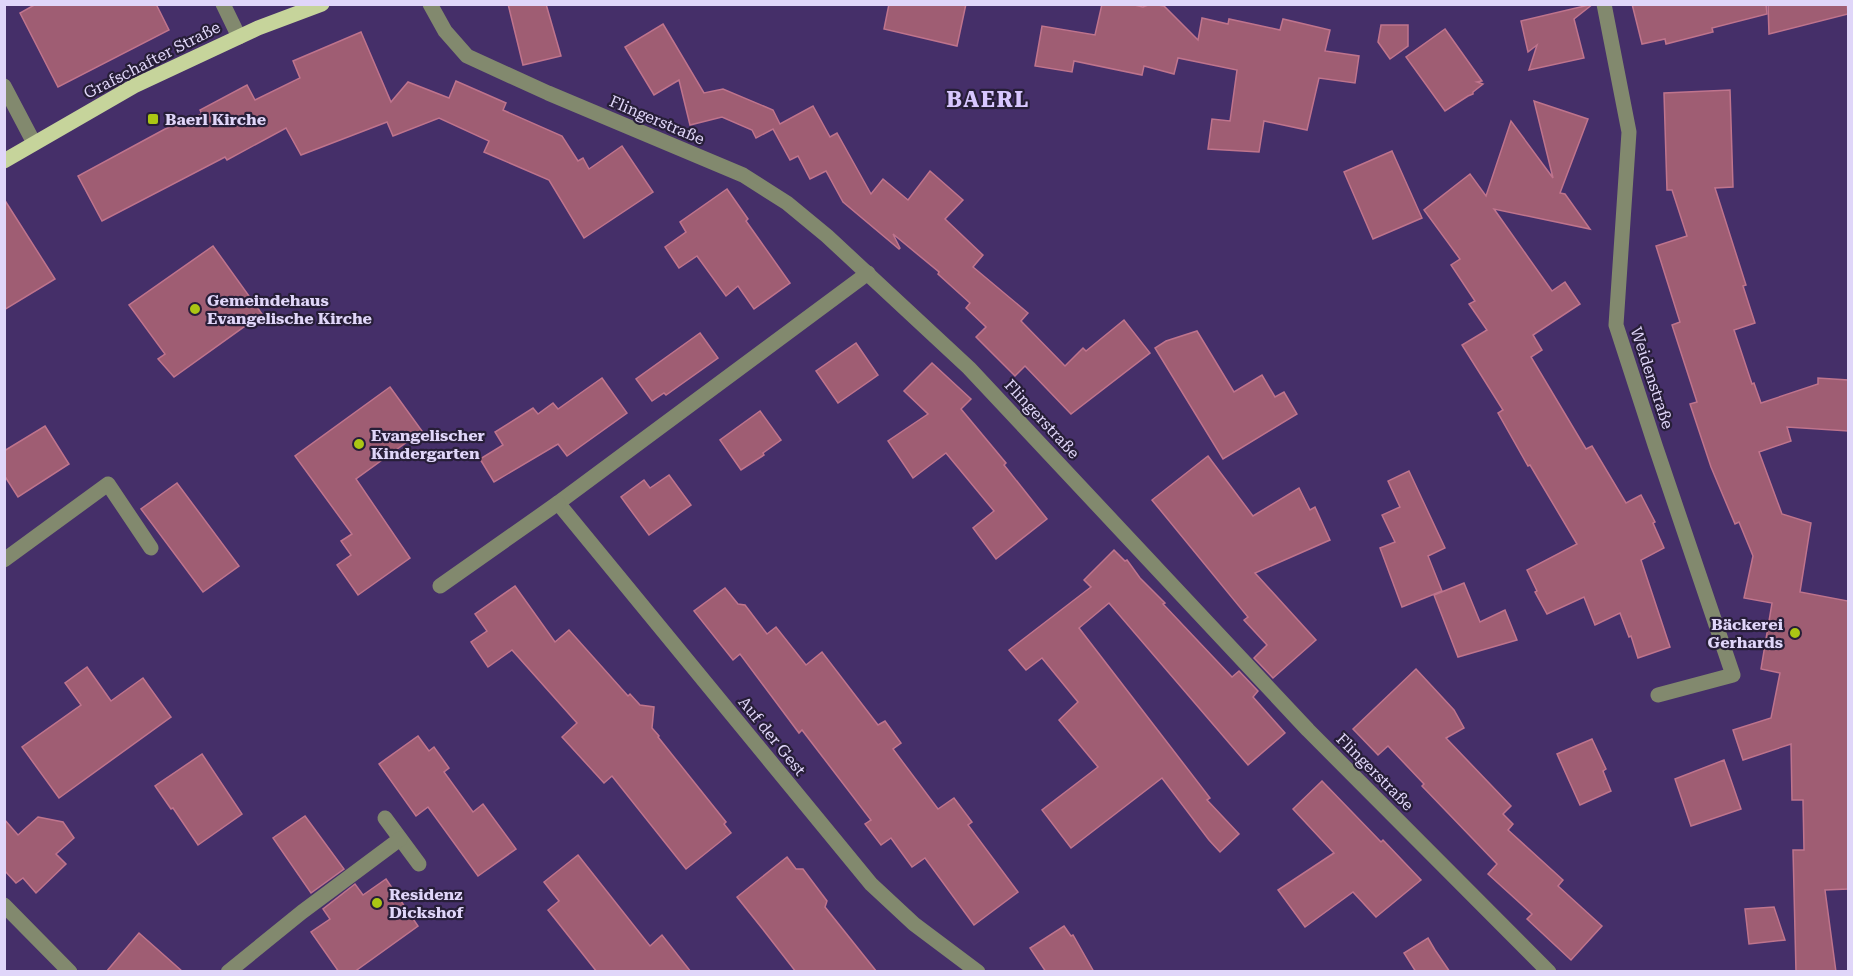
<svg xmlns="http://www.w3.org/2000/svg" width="1853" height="976" font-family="'Roboto Serif',serif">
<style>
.building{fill:#9f5d73;stroke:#bf748d;stroke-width:1.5}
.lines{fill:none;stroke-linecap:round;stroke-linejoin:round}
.minor{stroke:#82896e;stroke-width:15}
.major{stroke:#c6d49b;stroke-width:15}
.poi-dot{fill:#abc614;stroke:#271e38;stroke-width:2}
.labels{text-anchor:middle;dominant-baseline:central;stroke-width:4.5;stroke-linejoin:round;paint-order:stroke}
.street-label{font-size:16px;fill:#e0d6f9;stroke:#271e38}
.poi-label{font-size:16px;font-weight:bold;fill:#e0d6f9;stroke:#271e38;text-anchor:start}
.district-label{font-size:22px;font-weight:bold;letter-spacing:1.5px;fill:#d8c7ff;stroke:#271e38}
</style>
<rect width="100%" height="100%" fill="#452f69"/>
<g class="building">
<polygon points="36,4 156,4 169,30 58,87 20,13"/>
<polygon points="508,4 546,4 561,56 523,65"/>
<polygon points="889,4 966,4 957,46 884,29"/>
<polygon points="1102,4 1130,4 1143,7 1151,4 1164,6 1198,40 1202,18 1228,24 1229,19 1280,30 1283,19 1330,30 1325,51 1359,56 1355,83 1319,78 1307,130 1264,121 1259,152 1208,149 1212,119 1230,121 1237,70 1178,58 1174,74 1144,66 1142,75 1074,61 1072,72 1035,66 1042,26 1095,35"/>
<polygon points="1593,4 1574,19 1584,58 1529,70 1537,45 1528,52 1521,21"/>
<polygon points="1632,4 1766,4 1767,14 1712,28 1713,32 1666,44 1665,39 1642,44"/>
<polygon points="1768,4 1847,4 1848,14 1769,34"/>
<polygon points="663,24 704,93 723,89 773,110 780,124 813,106 830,137 837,133 871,194 883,179 908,200 930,171 963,200 945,219 983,255 973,267 1028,313 1021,321 1065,366 1083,348 1086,351 1124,320 1150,353 1071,414 1025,366 1015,376 976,337 986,327 966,308 970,303 938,274 939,272 893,234 900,248 899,249 843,202 826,171 810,179 798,156 790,160 773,129 756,138 752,130 722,117 690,125 679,80 654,95 625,47"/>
<polygon points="1381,25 1408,25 1408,46 1390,59 1378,42"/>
<polygon points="1445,29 1482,81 1477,82 1483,84 1473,92 1473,94 1468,96 1445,111 1406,57"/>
<polygon points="361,32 391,102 408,82 449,98 456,81 506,103 503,110 562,136 578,161 583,158 589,169 622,146 653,192 584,238 549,180 484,152 489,141 439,118 393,136 387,122 301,155 286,128 227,160 225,157 102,221 78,176 165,129 202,114 200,110 247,85 255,100 300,78 293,61"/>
<polygon points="1730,90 1733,187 1715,188 1746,285 1743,286 1755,323 1734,330 1752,384 1754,383 1761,403 1818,384 1818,378 1848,380 1848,431 1787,427 1791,441 1759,452 1782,514 1811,523 1800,592 1848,601 1848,889 1825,890 1836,972 1796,972 1793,850 1804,850 1803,800 1792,800 1791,744 1743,760 1733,730 1771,718 1780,673 1761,669 1772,603 1744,598 1753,556 1739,522 1735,524 1711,467 1690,404 1697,402 1672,325 1680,322 1656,246 1687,236 1672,190 1667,190 1664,93"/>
<polygon points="1534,101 1588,119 1560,193 1565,194 1590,229 1494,209 1552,291 1565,282 1580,304 1533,335 1542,350 1531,357 1586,449 1592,446 1626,503 1641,495 1655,522 1653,523 1664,548 1641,560 1670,647 1638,658 1631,636 1629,637 1620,613 1595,625 1584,597 1547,614 1535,592 1537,591 1527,570 1577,544 1530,465 1528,466 1498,413 1503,410 1462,345 1487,330 1469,304 1475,301 1451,265 1460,259 1424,210 1470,174 1486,196 1511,121 1553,178"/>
<polygon points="1392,151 1422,218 1373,239 1344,172"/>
<polygon points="727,189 748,219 746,221 790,283 754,309 738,286 726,296 697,256 679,268 665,247 686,232 680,222"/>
<polygon points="4,199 55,279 4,310"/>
<polygon points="213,246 262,314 174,377 158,359 165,354 129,305"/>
<polygon points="1197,331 1234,392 1262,375 1275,397 1284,392 1297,414 1223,459 1155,348 1166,341"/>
<polygon points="700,333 718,358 666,395 664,393 652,401 636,379"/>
<polygon points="856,343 878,375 838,403 816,371"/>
<polygon points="932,363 971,399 961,409 1006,463 1004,465 1047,519 996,559 973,528 994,511 946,453 913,478 888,441 928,414 904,391"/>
<polygon points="602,378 627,413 567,456 558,444 494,482 480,459 503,445 495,432 533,408 538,414 553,403 558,409"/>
<polygon points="390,387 422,431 356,479 410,558 358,595 337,565 351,555 341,541 352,534 295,456"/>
<polygon points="760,411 781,440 763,453 764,455 741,470 720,440"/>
<polygon points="45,426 69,464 18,497 4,475 4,451"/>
<polygon points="1208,456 1253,516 1299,488 1310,510 1315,507 1330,540 1255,573 1316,640 1273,678 1254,658 1267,645 1244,620 1248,617 1152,500"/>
<polygon points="1409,471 1445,548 1428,556 1442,591 1402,607 1380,548 1395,542 1382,515 1400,507 1388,481"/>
<polygon points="669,475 691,505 649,535 621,497 644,480 650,488"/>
<polygon points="177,483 239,566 203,592 141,509"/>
<polygon points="1114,550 1125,561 1127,560 1140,578 1165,603 1163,604 1232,677 1239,671 1258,691 1253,697 1285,733 1248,765 1109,603 1079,628 1210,798 1207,800 1239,834 1220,852 1209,840 1162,778 1071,848 1042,810 1098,767 1059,720 1078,702 1042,658 1026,670 1009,650 1091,587 1084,580"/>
<polygon points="1464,583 1480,622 1505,610 1517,640 1458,657 1434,595"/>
<polygon points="515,586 555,642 569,630 628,696 630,694 640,705 654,707 652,728 659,736 658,737 726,822 724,824 731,833 686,869 612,776 604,783 562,737 577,723 512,650 488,667 471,642 487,631 475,614"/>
<polygon points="725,588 738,604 745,605 767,634 776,627 806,665 822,652 878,725 885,721 901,743 893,749 938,809 954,798 972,822 968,825 1018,892 974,925 925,858 912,867 891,838 881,845 865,824 871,820 802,730 799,733 740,654 733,660 694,611"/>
<polygon points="87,667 111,701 143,678 171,717 59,798 22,747 81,705 65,683"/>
<polygon points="1416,669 1454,710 1464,728 1446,738 1511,806 1503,814 1513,824 1508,830 1563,880 1558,886 1602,926 1571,960 1527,919 1532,914 1488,874 1497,864 1422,786 1424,784 1388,746 1378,755 1353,729"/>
<polygon points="418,736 429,751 434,747 449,768 444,772 473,812 483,804 516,849 478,876 428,807 416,816 379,764"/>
<polygon points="1592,739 1606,769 1603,771 1611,791 1580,805 1557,754"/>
<polygon points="202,754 242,814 198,845 173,808 171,809 155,786"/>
<polygon points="1724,760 1741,809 1691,826 1675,779"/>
<polygon points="1322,781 1381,842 1383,840 1421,880 1376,917 1353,892 1305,927 1278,890 1334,853 1293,809"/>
<polygon points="305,816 344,869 311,893 273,838"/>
<polygon points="38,817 63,822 74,838 56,854 66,864 36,893 23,878 16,883 4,870 4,819 18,835"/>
<polygon points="578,855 650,946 662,935 691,972 597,972 548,910 559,901 544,882"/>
<polygon points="787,857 796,869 803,869 827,901 825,907 877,972 796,972 761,927 737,897"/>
<polygon points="386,879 418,926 354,972 339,972 311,932 330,919 323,909 355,884 363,895"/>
<polygon points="1774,907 1785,940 1749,944 1745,909"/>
<polygon points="1064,926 1071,936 1073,935 1094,972 1046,972 1030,948"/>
<polygon points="139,933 183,972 106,972"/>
<polygon points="1428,938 1435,950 1450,972 1416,972 1404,953"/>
</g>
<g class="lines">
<g class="minor">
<polyline points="223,4 239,37"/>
<polyline points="430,4 445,31 467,56 548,93 743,175 787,203 827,236 969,368 1308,730 1549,972"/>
<polyline points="1604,4 1629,132 1616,325 1655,445 1733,675 1658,695"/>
<polyline points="4,86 34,143"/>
<polyline points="868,273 558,503 871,884 914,924 978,972"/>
<polyline points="4,560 108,484 151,548"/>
<polyline points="440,586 558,503"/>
<polyline points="385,818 419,864"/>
<polyline points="4,905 70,972"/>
<polyline points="228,972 302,912 400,839"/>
</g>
<polyline class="major" points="4,161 134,86 258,28 322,4"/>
</g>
<g class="poi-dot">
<rect x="147" y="113" width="12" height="12" rx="3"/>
<circle cx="195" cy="309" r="6"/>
<circle cx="359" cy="444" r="6"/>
<circle cx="1795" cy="633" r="6"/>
<circle cx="377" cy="903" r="6"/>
</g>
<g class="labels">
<g class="street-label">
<text transform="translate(152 60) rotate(-27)">Grafschafter Straße</text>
<text transform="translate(657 120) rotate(23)">Flingerstraße</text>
<text transform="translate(1652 378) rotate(72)">Weidenstraße</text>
<text transform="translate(1042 419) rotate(47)">Flingerstraße</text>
<text transform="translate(772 736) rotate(51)">Auf der Gest</text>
<text transform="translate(1375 772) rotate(45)">Flingerstraße</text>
</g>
<g class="poi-label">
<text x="165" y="119">Baerl Kirche</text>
<text x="207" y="300">Gemeindehaus<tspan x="207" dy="18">Evangelische Kirche</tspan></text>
<text x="371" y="435">Evangelischer<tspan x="371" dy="18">Kindergarten</tspan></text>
<text x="1783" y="624" text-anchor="end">Bäckerei<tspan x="1783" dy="18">Gerhards</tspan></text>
<text x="389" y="894">Residenz<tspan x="389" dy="18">Dickshof</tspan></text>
</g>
<g class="district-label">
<text x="988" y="99">BAERL</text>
</g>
</g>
<rect width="1853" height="976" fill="none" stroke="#e0d6f9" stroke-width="12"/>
</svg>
